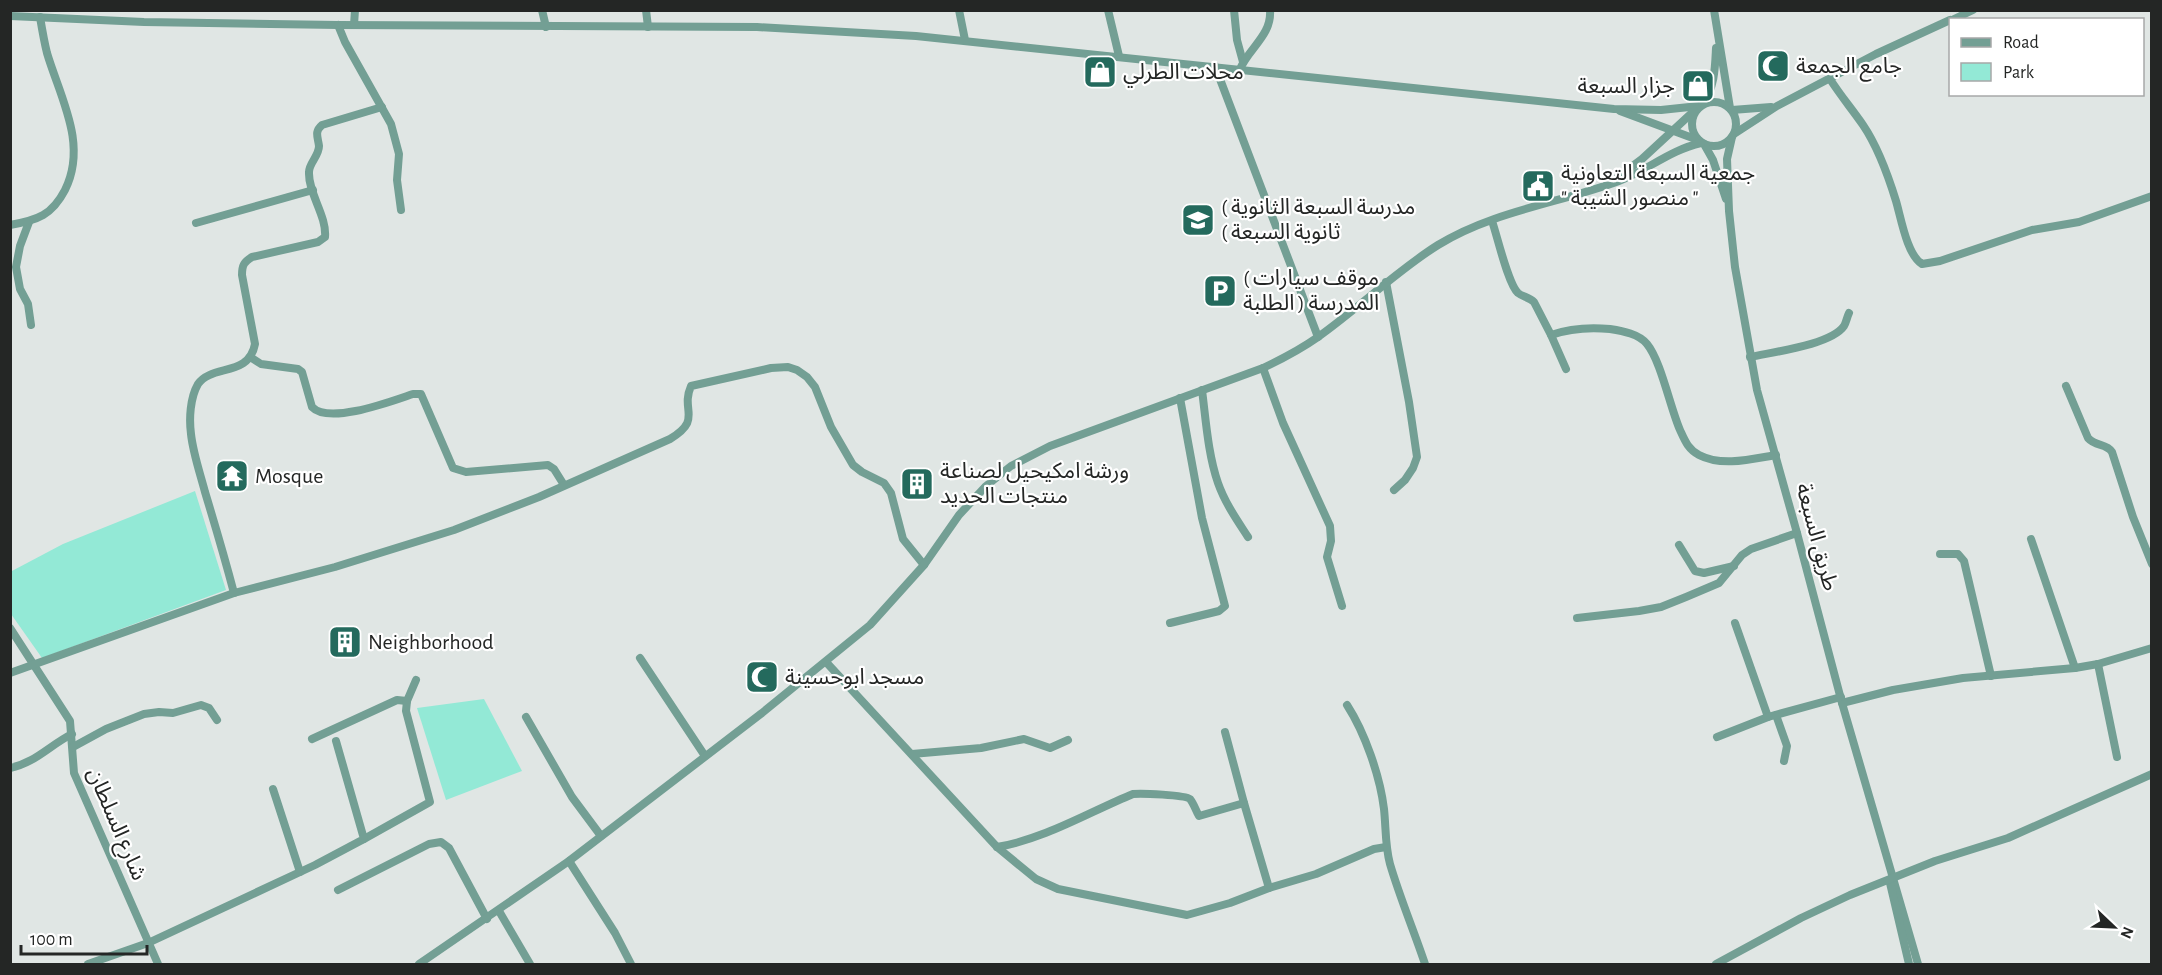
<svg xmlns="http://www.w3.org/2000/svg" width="2162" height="975" font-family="'Alegreya Sans','Noto Sans Arabic',sans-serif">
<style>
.green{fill:#93e9d6}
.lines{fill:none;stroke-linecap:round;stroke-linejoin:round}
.minor{stroke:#739f94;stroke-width:8}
.labels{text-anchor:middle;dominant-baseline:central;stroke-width:4.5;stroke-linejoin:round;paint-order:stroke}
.poi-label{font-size:22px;fill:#242625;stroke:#fff;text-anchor:start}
.street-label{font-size:22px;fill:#242625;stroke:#fff}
</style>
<rect width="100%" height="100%" fill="#e0e6e4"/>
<g class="green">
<polygon points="195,491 226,590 42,658 11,614 10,572 63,544"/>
<polygon points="484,699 522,771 446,800 417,708"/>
</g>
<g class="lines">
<g class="minor">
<polyline points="542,10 546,27"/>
<polyline points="646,10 648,27"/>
<polyline points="959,10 965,40"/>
<polyline points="1108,10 1119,56"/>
<polyline points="1234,10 1237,40 1243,62"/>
<polyline points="1714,10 1730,108"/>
<polyline points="10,16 144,22 338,25 757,27 916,36 1614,109 1661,110 1699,106"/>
<polyline points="1952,20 1973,10"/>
<polyline points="338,25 345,42 391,124 399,154 397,180 401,210"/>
<polyline points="354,25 355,10"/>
<polyline points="1215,66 1318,337"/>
<path d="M 1240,69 C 1249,48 1272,35 1270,10"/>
<path d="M 1830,79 C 1840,95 1852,109 1863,125 C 1878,147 1888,175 1896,201 C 1901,218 1907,255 1922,264 L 1940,261 L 2032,230 L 2079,222 L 2152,196"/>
<circle cx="1714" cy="124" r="22"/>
<path d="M 1703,104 C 1715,86 1715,68 1716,48"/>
<polyline points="1732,110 1771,107"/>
<polyline points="1620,111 1698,140"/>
<polyline points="1734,134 1777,106 1876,54 1950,20"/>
<polyline points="1732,137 1727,159 1729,211 1735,267 1757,390 1797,533 1842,703 1918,964"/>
<polyline points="1704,144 1713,160 1726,199"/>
<polyline points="1618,177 1642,159 1694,111"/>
<path d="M 1492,221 C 1497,235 1508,284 1518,293 C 1523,297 1529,297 1534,302 L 1551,335 L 1566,369"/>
<polyline points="29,222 20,246 16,267 20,289 28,304 31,325"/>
<polyline points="196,223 313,190"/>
<path d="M 10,225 C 38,220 52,215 65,190 C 88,144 60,97 47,53 C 44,41 42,29 40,17"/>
<polyline points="1386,282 1409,402 1417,457 1413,468 1405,480 1394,490"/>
<path d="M 1551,335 C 1571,328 1589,327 1610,329 C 1623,331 1639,334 1647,344 C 1661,361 1670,407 1680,430 C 1685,441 1688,449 1699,455 C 1722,467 1752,459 1776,455"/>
<path d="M 250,357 L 261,364 L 298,369 L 302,372 L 312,407 C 329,425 392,401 413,394 L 421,394 L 453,468 L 466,472 L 548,465 L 554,469 L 564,485"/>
<path d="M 1750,357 C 1772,352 1831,345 1844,326 C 1846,323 1847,317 1849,313"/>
<polyline points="1263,368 1283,423 1330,526 1331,541 1327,557 1342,606"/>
<path d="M 2066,386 L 2088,438 C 2096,447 2106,443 2112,452 L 2133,517 L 2152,564"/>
<path d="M 1202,390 C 1206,421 1208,454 1218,483 C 1225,503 1237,520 1248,537"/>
<polyline points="2031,539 2075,668"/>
<polyline points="1679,545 1695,571 1704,573 1734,566"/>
<polyline points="1940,554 1958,554 1964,561 1991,676"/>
<path d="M 234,593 C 225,559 215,525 205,492 C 200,473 193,453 191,434 C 189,419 190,398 198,384 C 212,364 249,377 255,344 L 242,275 C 242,265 244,262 252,257 L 318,242 L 325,237 C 327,216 308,193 309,172 C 309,163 319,156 319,146 C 318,137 314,132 322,125 L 382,107"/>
<polyline points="1577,618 1639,611 1661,607 1686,597 1719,583 1742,555 1751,549 1797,533"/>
<polyline points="1170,623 1219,611 1225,606 1202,518 1180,398"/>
<polyline points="1735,623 1768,717"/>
<polyline points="10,628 70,721 74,773 158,964"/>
<polyline points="640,658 705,756"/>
<polyline points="826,662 997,847 1036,879 1058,889 1187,915 1230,903 1269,888 1316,874 1374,849 1386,847"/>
<polyline points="2098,664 2117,757"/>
<path d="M 10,673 L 234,593 L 335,567 L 454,530 L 539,497 L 670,439 C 703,419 680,411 691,386 L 771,368 L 788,367 L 797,370 L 807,377 L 815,387 L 831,427 L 853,465 L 862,472 L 884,483 L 891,493 L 903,539 L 924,565"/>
<polyline points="1842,703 1893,690 1963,678 2075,668 2098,664 2152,648"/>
<path d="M 1347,705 C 1365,733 1380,776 1384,809 C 1386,827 1385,846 1390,864 C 1400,898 1414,931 1425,964"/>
<polyline points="1776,715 1787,746 1784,761"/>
<polyline points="526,717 572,797 601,836"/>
<polyline points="1225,732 1244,803"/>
<polyline points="1717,737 1768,717 1841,697"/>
<polyline points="312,739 397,700 407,701"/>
<polyline points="73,747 106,729 144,714 159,712 173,713 201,705 209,708 217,720"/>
<polyline points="912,754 981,748 1024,739 1050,748 1068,740"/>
<path d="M 10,768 C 35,763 50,745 72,734"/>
<polyline points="273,789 300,872"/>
<polyline points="364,839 430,802 406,711 407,701 416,680"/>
<path d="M 997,847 C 1045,839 1089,812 1133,794 C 1141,793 1185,795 1190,799 C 1194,804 1196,811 1199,816 L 1244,803 L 1269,888"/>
<polyline points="569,861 615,933 631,964"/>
<polyline points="1890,883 1909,964"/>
<polyline points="338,890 429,844 441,842 449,848 487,919"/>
<polyline points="499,911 530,964"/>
<polyline points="88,964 148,943 315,865 364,839 336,741"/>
<path d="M 419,964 L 569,861 L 762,713 L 870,625 L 924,565 L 959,515 L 986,486 L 1011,466 L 1050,446 L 1263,368 C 1282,359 1301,349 1318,337 C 1359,308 1395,272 1438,245 C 1493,211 1560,203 1619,181 C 1648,170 1670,150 1701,143"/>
<polyline points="1716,964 1801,918 1850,895 1935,861 2008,838 2152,774"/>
</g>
</g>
<defs>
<g id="mosque-square" transform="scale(1.725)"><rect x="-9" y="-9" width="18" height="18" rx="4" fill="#246a5d" stroke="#fff"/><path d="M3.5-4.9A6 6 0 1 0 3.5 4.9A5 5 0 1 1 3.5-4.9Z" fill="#fff"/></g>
<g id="shop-square" transform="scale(1.725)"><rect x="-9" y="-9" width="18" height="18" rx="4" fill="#246a5d" stroke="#fff"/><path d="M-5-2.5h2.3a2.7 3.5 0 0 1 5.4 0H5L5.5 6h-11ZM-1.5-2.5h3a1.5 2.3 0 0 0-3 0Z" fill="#fff"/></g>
<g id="civic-square" transform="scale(1.725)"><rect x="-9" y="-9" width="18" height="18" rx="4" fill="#246a5d" stroke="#fff"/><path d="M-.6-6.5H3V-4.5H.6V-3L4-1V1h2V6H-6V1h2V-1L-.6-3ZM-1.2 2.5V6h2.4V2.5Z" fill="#fff"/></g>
<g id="school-square" transform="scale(1.725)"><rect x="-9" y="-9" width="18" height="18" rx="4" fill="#246a5d" stroke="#fff"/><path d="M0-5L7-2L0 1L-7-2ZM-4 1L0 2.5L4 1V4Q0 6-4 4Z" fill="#fff"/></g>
<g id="parking-square" transform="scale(1.725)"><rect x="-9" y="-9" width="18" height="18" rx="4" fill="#246a5d" stroke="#fff"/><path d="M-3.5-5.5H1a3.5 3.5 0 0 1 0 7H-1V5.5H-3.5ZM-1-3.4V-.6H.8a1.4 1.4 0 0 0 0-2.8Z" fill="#fff"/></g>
<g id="temple-square" transform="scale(1.725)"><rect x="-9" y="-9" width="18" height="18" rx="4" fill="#246a5d" stroke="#fff"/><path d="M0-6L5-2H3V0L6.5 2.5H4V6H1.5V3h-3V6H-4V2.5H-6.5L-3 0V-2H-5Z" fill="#fff"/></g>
<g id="building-square" transform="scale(1.725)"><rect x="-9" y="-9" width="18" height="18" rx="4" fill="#246a5d" stroke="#fff"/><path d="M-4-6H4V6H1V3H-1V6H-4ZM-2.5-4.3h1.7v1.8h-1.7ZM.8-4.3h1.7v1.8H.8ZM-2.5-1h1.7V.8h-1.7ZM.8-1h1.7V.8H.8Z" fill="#fff"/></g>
</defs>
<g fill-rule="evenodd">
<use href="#mosque-square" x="1773" y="66"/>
<use href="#shop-square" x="1100" y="72"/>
<use href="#shop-square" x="1698" y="86"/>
<use href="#civic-square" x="1538" y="186"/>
<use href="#school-square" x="1198" y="220"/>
<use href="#parking-square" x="1220" y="291"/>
<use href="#temple-square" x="232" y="476"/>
<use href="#building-square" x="917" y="484"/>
<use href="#building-square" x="345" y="642"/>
<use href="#mosque-square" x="762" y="677"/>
</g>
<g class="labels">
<g class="poi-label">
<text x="1796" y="66">جامع الجمعة</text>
<text x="1123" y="72">محلات الطرلي</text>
<text x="1675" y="86" text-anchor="end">جزار السبعة</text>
<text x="1561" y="173">جمعية السبعة التعاونية<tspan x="1561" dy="25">" منصور الشيبة "</tspan></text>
<text x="1221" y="207">( مدرسة السبعة الثانوية<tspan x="1221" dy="25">( ثانوية السبعة</tspan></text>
<text x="1243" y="278">( موقف سيارات<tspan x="1243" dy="25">المدرسة ( الطلبة</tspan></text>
<text x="940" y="471">ورشة امكيحيل لصناعة<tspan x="940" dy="25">منتجات الحديد</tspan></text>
<text x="255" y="476">Mosque</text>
<text x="368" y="642">Neighborhood</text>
<text x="785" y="677">مسجد ابوحسينة</text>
</g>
<g class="street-label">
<text transform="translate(1817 537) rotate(75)">طريق السبعة</text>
<text transform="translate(117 824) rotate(67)">شارع السلطان</text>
</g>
</g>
<rect width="2162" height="975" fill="none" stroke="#242625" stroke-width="24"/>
<rect x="1949" y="18" width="195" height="78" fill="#ffffff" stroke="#a7a8a8" stroke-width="1.5"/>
<rect x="1961" y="38" width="30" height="9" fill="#739f94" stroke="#a7a8a8" stroke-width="1.5"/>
<text x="2003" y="48" font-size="18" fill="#242625">Road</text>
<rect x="1961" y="63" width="30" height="18" fill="#93e9d6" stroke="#a7a8a8" stroke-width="1.5"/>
<text x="2003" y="78" font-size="18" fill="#242625">Park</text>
<g transform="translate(2114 927) rotate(113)" stroke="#ffffff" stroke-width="4.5" paint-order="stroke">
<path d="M0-4.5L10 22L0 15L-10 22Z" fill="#242625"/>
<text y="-9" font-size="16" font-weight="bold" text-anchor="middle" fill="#242625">N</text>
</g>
<path d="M21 945v9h126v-9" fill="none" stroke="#242625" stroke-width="3"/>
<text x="30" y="945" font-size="18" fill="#242625" stroke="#ffffff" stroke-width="4.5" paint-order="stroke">100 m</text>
</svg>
